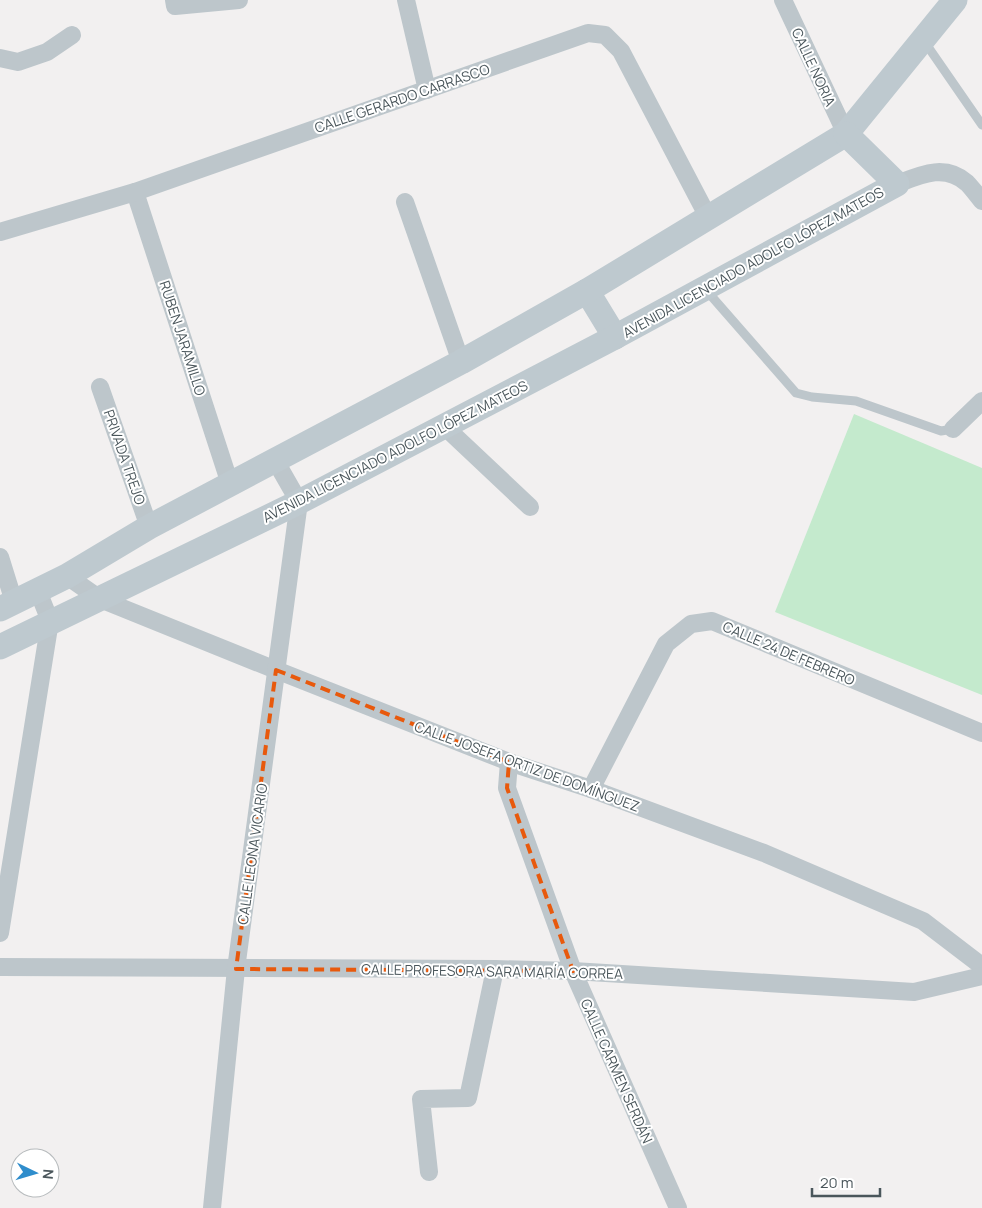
<svg xmlns="http://www.w3.org/2000/svg" width="982" height="1208" font-family="Manrope,sans-serif">
<style>
.green{fill:#c4eacd}
.lines{fill:none;stroke-linecap:round;stroke-linejoin:round}
.lane{stroke:#bdc6cb;stroke-width:9}
.street{stroke:#bdc6cb;stroke-width:18}
.secondary{stroke:#bec9cf;stroke-width:25}
.marked{fill:none;stroke:#e8590c;stroke-width:4;stroke-dasharray:10 6;stroke-linejoin:round}
.labels{text-anchor:middle;dominant-baseline:central;stroke-width:4;stroke-linejoin:round;paint-order:stroke}
.street-label{font-size:14px;fill:#4a565b;stroke:#fff}
</style>
<rect width="100%" height="100%" fill="#f2f0f0"/>
<polygon class="green" points="854,414 982,468 982,695 775,612"/>
<g class="lines">
<g class="lane">
<polyline points="924,41 982,125"/>
<polyline points="706,290 796,393 812,397 856,401 941,431 953,429"/>
</g>
<g class="street">
<polyline points="174,0 175,6 239,0"/>
<polyline points="406,0 427,90"/>
<polyline points="783,0 846,134"/>
<polyline points="0,58 18,62 47,52 72,35"/>
<path d="M 897,184 C 920,175 945,163 967,183 C 972,188 977,195 982,201"/>
<polyline points="135,192 230,484"/>
<polyline points="405,202 461,362"/>
<polyline points="0,232 135,192 588,33 605,35 621,51 708,217"/>
<polyline points="100,387 149,527"/>
<polyline points="444,426 530,507"/>
<polyline points="953,429 982,401"/>
<polyline points="0,557 14,602"/>
<polyline points="67,576 100,599 276,670 509,762 591,789 764,853 923,921 982,966"/>
<polyline points="509,762 507,788 573,971 678,1208"/>
<polyline points="591,789 666,644 691,624 712,621 982,733"/>
<polyline points="0,933 50,621 38,591"/>
<polyline points="0,967 495,969 573,971 914,992 982,976"/>
<polyline points="429,1172 421,1099 468,1098 495,969"/>
<polyline points="212,1208 236,969 299,502 275,460"/>
</g>
<g class="secondary">
<polyline points="587,291 615,337"/>
<polyline points="0,609 67,576 149,527 461,362 587,291 846,134 955,0"/>
<polyline points="0,647 299,502 615,337 897,184 846,134"/>
</g>
</g>
<path class="marked" d="M 276,670 L 509,762 L 507,788 L 573,971 L 236,969 Z"/>
<g class="labels">
<g class="street-label">
<text transform="translate(814 67) rotate(65)">CALLE NORIA</text>
<text transform="translate(402 98) rotate(-19)">CALLE GERARDO CARRASCO</text>
<text transform="translate(753 262) rotate(-29)">AVENIDA LICENCIADO ADOLFO LÓPEZ MATEOS</text>
<text transform="translate(183 338) rotate(72)">RUBEN JARAMILLO</text>
<text transform="translate(395 451) rotate(-27)">AVENIDA LICENCIADO ADOLFO LÓPEZ MATEOS</text>
<text transform="translate(125 457) rotate(71)">PRIVADA TREJO</text>
<text transform="translate(789 653) rotate(23)">CALLE 24 DE FEBRERO</text>
<text transform="translate(527 766) rotate(20)">CALLE JOSEFA ORTIZ DE DOMÍNGUEZ</text>
<text transform="translate(252 854) rotate(-82)">CALLE LEONA VICARIO</text>
<text transform="translate(492 971) rotate(1)">CALLE PROFESORA SARA MARÍA CORREA</text>
<text transform="translate(617 1071) rotate(66)">CALLE CARMEN SERDÁN</text>
</g>
</g>
<g transform="translate(35 1173) rotate(95)"><circle r="24" fill="#ffffff" stroke="#b7bbbd"/>
<path d="M0-4L9 19L0 12L-9 19Z" fill="#2f8dcc"/>
<text y="-8" font-size="14" font-weight="bold" text-anchor="middle" fill="#4a565b">N</text>
</g>
<path d="M812 1188v8h68v-8" fill="none" stroke="#4a565b" stroke-width="2.5"/>
<text x="820" y="1188" font-size="15" fill="#4a565b" stroke="#ffffff" stroke-width="4" paint-order="stroke">20 m</text>
</svg>
